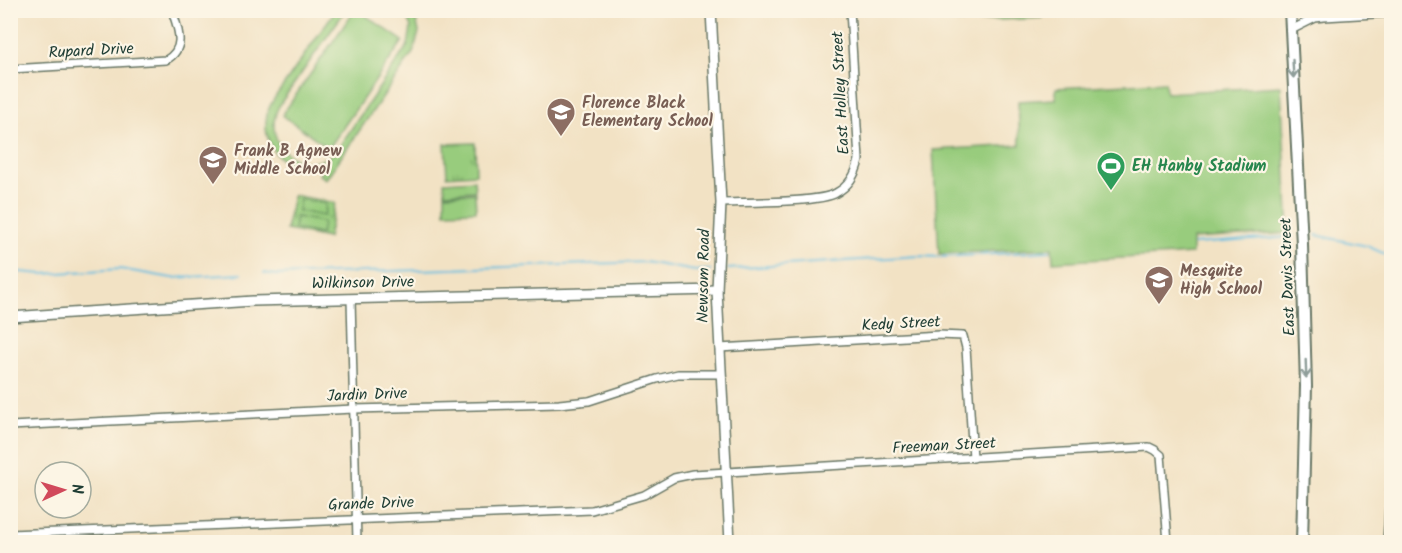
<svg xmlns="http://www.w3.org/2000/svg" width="1402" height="553" font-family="Kalam,sans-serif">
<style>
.park{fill:url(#park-tufts);stroke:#5c8458;stroke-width:1.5}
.garden{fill:#98cc7d;stroke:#5c8458;stroke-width:1.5}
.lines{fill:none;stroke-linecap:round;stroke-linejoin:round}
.stream{stroke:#63bde0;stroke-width:2}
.street-casing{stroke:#697766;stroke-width:10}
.secondary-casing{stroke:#697766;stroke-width:12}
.primary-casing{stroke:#697766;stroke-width:14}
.street{stroke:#fff;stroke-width:7}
.secondary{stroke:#fff;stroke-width:9}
.primary{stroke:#fff;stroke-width:10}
.oneway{stroke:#8f9e9a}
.labels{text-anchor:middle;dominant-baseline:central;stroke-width:4.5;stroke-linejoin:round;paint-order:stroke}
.street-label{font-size:16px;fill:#1f3d34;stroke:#fcf5e5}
.education-label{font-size:16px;font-weight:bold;fill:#785e54;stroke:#fcf5e5;text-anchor:start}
.leisure-label{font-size:16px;font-weight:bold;fill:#27864d;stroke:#fcf5e5;text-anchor:start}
</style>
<defs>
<pattern id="park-tufts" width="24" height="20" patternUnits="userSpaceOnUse" patternTransform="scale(1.5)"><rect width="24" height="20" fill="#98cc7d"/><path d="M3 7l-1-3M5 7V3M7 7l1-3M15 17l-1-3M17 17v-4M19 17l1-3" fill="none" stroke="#7ba767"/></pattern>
</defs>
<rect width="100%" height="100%" fill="#fcf5e5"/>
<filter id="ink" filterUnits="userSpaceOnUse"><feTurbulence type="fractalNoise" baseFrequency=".0167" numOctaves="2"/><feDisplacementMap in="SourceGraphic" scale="12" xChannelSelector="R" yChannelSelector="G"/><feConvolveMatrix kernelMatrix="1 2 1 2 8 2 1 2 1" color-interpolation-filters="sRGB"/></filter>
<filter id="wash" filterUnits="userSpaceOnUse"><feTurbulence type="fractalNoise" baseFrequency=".008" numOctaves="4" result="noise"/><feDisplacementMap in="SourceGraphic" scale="24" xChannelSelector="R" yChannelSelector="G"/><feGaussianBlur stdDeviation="1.35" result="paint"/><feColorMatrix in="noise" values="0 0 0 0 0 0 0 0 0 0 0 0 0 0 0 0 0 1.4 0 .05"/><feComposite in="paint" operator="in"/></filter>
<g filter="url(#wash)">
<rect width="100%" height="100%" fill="#f2e2c4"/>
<g class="park">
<polygon points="957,11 1042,11 1042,18 957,22"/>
<polygon points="475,143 476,174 447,176 445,144"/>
<polygon points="293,195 335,203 328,238 286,230"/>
</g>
<g class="garden">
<path d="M 335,11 L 345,11 L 280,104 C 256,146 309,184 339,147 L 408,45 L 411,27 L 404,11 L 414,11 L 419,32 L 413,53 L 326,179 L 319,175 L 324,167 C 307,171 290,169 277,155 C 267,143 263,126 268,111 C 272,98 283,87 290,76 C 305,54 320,32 335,11 Z"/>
<polygon points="354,11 359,11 403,41 329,148 282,115"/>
<polygon points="965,11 992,11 992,16 965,17"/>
<polygon points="1165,82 1166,93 1281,86 1289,233 1192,239 1192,254 1053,262 1052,248 939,254 933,150 1020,145 1018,101 1056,99 1056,88"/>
<polygon points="474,180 475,191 445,193 444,182"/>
<polygon points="475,193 476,211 445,212 445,194"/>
<polygon points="300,199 326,204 324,216 298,211"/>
<polygon points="296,217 323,222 321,234 294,229"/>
</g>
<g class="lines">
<g class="stream">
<polyline points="1316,235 1367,246 1392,257"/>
<polyline points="1194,244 1291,237"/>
<polyline points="728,269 918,256 941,257 1050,251"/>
<polyline points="10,271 43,274 120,269 172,278 241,274"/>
<polyline points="264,273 276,275 645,262 695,271 711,270"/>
</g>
</g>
</g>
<g filter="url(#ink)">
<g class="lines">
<g class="street-casing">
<g id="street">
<polyline points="1291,30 1315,18 1324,17 1392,13"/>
<path d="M 10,69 L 166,60 C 187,48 178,29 172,10"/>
<path d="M 721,203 C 744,202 820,203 836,193 C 849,186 856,174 859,160 L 850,10"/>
<polyline points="351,299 357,542"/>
<polyline points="719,348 939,335 963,336 966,348 973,458"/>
<polyline points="10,426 354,409 559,404 589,401 657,379 678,374 721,374"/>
<polyline points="10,534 592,510 644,495 674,478 693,474 1149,447 1155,450 1161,455 1168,542"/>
</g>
</g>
<g class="secondary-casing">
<g id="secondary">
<polyline points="711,10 721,203 717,290 719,331 730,542"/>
<polyline points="10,317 253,301 717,290"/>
</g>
</g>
<g class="primary-casing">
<g id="primary">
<polyline points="1290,10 1302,244 1306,386 1302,542"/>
<polyline points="1389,542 1392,490"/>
</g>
</g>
<use href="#street" class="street"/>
<use href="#secondary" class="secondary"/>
<use href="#primary" class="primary"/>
</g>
<defs><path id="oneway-shaft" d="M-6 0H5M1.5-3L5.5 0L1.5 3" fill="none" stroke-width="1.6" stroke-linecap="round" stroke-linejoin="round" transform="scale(1.5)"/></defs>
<g class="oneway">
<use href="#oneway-shaft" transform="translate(1293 69) rotate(87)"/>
<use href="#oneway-shaft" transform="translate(1306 369) rotate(88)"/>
</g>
</g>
<defs>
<g id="school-pin" transform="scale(1.5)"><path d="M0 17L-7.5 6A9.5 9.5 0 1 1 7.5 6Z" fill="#8d6e63" stroke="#fcf5e5"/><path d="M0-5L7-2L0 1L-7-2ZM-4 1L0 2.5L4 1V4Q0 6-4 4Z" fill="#fff"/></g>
<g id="stadium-pin" transform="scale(1.5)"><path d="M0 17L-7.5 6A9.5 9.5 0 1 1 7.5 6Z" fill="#2e9e5b" stroke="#fcf5e5"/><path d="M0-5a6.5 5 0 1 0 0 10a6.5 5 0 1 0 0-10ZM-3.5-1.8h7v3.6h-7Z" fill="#fff"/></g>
</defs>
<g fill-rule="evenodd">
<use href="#school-pin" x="561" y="112"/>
<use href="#school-pin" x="213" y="160"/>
<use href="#stadium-pin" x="1111" y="166"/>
<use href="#school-pin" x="1159" y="280"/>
</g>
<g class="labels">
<g class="street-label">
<text transform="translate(91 51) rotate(-3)">Rupard Drive</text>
<text transform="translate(841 93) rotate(-93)">East Holley Street</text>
<text transform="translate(704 276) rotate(-89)">Newsom Road</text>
<text transform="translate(1288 277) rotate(-92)">East Davis Street</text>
<text transform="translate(363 283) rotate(-1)">Wilkinson Drive</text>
<text transform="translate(901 324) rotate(-3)">Kedy Street</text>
<text transform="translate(367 395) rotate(-2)">Jardin Drive</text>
<text transform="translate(944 446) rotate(-3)">Freeman Street</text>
<text transform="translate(371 504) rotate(-2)">Grande Drive</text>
</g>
<g class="education-label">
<text x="582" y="103">Florence Black<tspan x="582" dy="18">Elementary School</tspan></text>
<text x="234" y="151">Frank B Agnew<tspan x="234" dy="18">Middle School</tspan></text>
<text x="1180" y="271">Mesquite<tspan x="1180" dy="18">High School</tspan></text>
</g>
<g class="leisure-label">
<text x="1132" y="166">EH Hanby Stadium</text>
</g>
</g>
<rect width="1402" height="553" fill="none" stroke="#fcf5e5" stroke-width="36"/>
<g transform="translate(63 490) rotate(86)"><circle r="28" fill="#fcf5e5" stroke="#a4ab9e" stroke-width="1.5"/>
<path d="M0-4.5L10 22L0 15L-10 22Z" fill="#d1495b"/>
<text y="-9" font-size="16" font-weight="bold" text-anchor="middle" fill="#1f3d34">N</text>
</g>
</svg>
